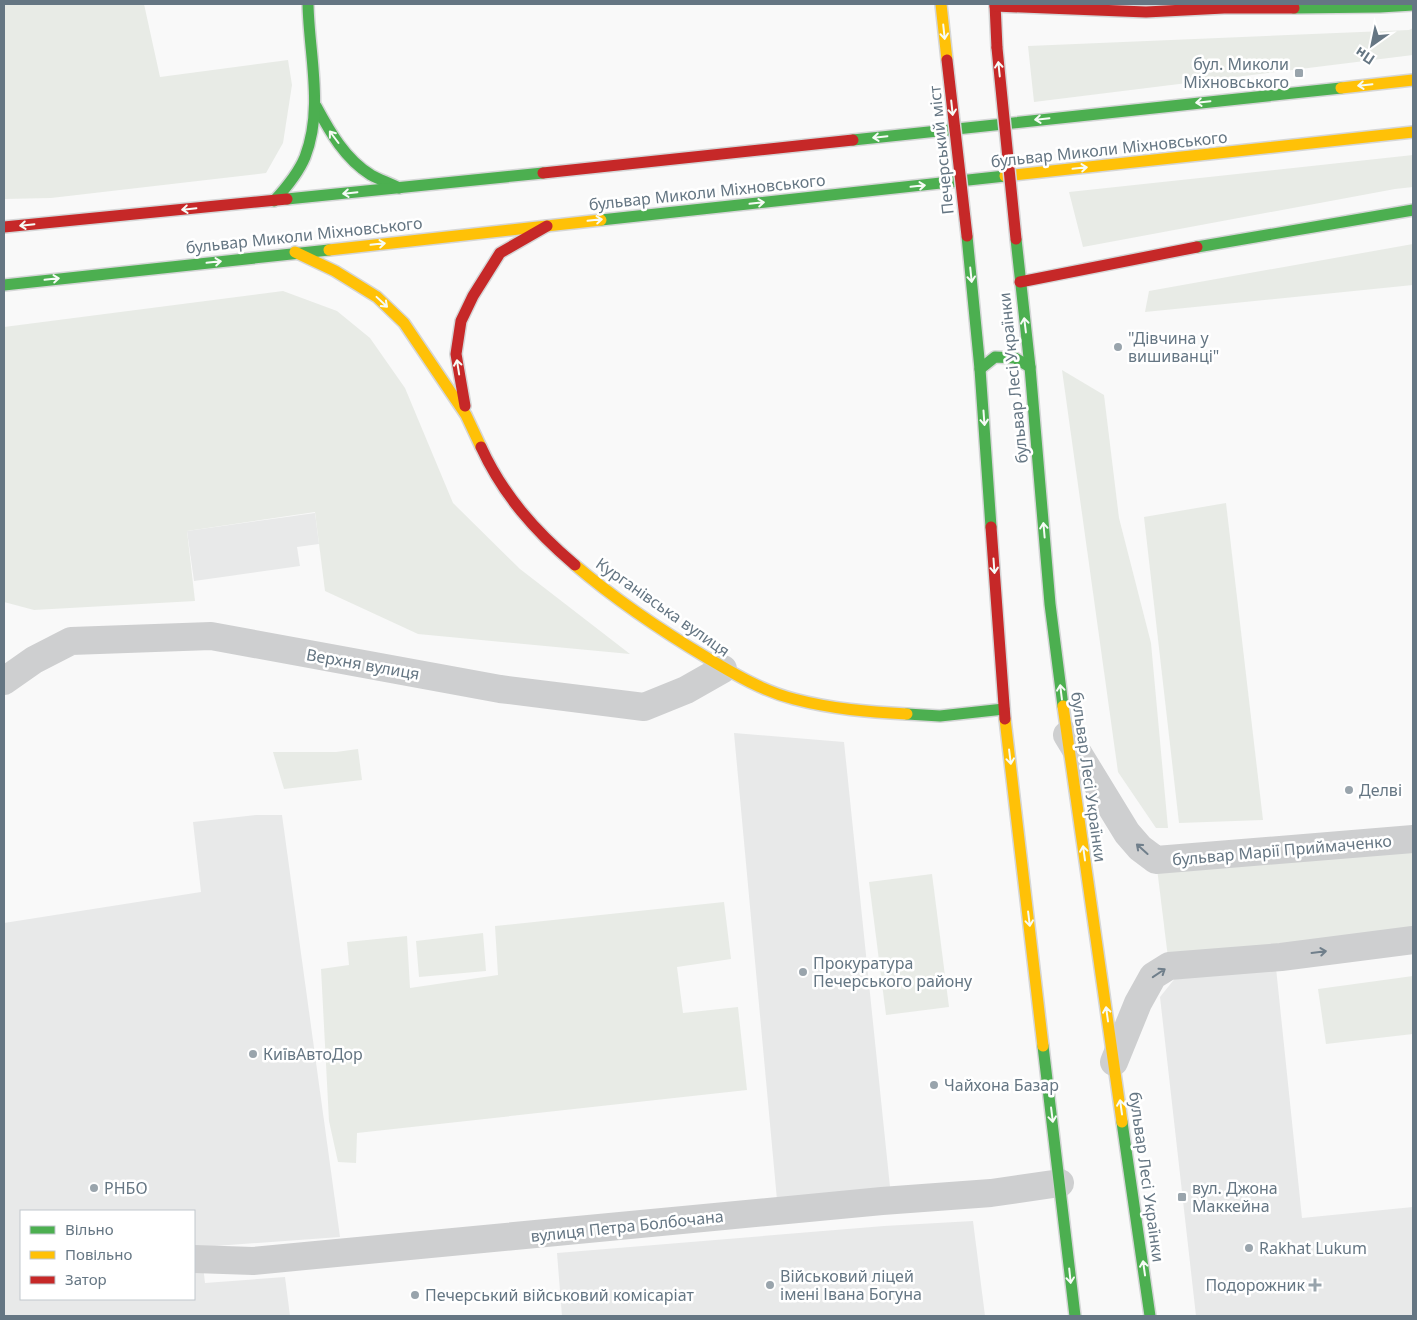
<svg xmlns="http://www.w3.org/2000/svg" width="1417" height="1320" font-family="'Noto Sans',sans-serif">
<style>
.built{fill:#e8e9e9;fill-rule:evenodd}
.green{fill:#e8ebe6}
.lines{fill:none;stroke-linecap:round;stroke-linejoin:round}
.fast-casing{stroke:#d5d6d7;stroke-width:14}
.slow-casing{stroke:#d5d6d7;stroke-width:14}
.jam-casing{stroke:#d5d6d7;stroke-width:14}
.street{stroke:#cecfd0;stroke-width:28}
.fast{stroke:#4caf50;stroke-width:11}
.slow{stroke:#ffc107;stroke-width:11}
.jam{stroke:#c62828;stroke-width:11}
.jam-bridge-casing{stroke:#d5d6d7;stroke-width:14;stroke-linecap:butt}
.jam-bridge{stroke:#c62828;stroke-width:11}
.oneway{stroke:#f6fbf6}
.oneway2{stroke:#707f8b}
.poi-dot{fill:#99a4ac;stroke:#fff;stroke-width:2}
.labels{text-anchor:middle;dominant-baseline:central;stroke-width:5;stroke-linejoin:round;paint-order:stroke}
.poi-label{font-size:16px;fill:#657683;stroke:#fff;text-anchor:start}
.street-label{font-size:16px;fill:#657683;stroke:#fff}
</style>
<rect width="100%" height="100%" fill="#f9f9f9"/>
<g class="built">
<polygon points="315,513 319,544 297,547 300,566 194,581 187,531"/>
<polygon points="734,733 844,742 890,1187 777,1200"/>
<path d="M 256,815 L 282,815 L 340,1237 L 201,1247 L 205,1283 L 285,1277 L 290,1316 L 4,1316 L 4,923 L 201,892 L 193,822 ZM 21,1211 L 194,1211 L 194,1299 L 21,1299 Z"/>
<polygon points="1276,968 1302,1218 1413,1207 1413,1316 1196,1316 1160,997 1176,977"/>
<polygon points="973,1221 985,1316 562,1316 557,1253 884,1226"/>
</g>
<g class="green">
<polygon points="4,4 144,4 160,77 288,60 292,85 283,143 266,173 51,198 4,199"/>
<polygon points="1413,28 1413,55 1034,102 1028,46 1409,30"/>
<polygon points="1413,155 1413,187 1395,189 1083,247 1069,192"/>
<polygon points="1413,244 1413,285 1145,312 1149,291"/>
<polygon points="283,291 337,311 370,338 405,388 453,503 520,569 630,654 418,634 325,591 315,512 187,531 195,601 34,610 4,602 4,327"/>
<polygon points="1062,370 1104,395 1119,518 1151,643 1168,828 1156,828 1118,772"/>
<polygon points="1226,503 1263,820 1179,823 1144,517"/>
<polygon points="358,749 362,780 284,789 273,752 336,752"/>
<polygon points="1413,839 1413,940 1169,966 1156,860"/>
<polygon points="932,874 949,1007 886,1015 869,882"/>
<polygon points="724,902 731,959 677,967 683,1013 738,1007 747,1090 357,1133 356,1163 338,1162 329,1121 321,969 349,965 347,942 407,936 410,988 498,975 495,926"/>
<polygon points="483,933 486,971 419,977 416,941"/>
<polygon points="1413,976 1413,1034 1326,1044 1318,989"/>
</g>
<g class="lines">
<g class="fast-casing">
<g id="fast">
<polyline points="1294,8 1380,7 1413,5"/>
<path d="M 316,106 C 330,132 345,159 371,175 C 380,180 390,183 399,188"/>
<polyline points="853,140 1341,88"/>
<polyline points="287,199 543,173"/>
<path d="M 274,201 C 286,188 298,174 305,157 C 324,108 309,55 308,4"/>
<polyline points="601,220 1005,176"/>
<polyline points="967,236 980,369 991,527"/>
<polyline points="1016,239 1030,367 1050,604 1063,706"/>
<polyline points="1197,247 1413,210"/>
<polyline points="4,285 329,250"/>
<polyline points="980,369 995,357 1015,358 1030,367"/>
<polyline points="907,714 940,716 1004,709"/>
<polyline points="1043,1046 1075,1316"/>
<polyline points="1122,1122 1150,1316"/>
</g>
</g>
<g class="slow-casing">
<g id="slow">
<polyline points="941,4 947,60"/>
<polyline points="1341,88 1413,80"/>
<polyline points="1005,176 1413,132"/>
<polyline points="329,250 601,220"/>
<polyline points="295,252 335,271 377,297 404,323 466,415 481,447"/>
<path d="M 575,565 C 616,600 662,631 709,659 C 736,675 763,691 794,699 C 832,709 869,712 907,714"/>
<polyline points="1063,706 1122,1122"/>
<polyline points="1005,719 1043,1046"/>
</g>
</g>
<g class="jam-casing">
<g id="jam">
<polyline points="995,4 997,48"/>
<polyline points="995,6 1146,12 1224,8 1294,8"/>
<polyline points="543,173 853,140"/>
<polyline points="4,227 287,199"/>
<polyline points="1020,282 1197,247"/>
<polyline points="465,406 456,354 461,321 473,296 500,253 547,226"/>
<path d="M 481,447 C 503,495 535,531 575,565"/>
<polyline points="991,527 1005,719"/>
</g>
</g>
<g class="street">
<polyline points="4,681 34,660 71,641 211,636 500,689 644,707 686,690 723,669"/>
<polyline points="1067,735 1127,833 1140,848 1156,860 1413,839"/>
<polyline points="1114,1062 1138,1003 1153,976 1169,966 1281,957 1413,940"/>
<polyline points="194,1259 253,1261 882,1201 991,1193 1060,1183"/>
</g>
<use href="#fast" class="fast"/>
<use href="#slow" class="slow"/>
<use href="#jam" class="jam"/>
<g class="jam-bridge-casing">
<g id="jam-bridge">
<polyline points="997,48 1016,239"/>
<polyline points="947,60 967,236"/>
</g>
</g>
<use href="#jam-bridge" class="jam-bridge"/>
</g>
<defs><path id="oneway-shaft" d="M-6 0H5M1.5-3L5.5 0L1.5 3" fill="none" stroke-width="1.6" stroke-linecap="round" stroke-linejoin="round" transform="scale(1.25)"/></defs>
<g class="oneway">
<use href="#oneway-shaft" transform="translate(944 32) rotate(84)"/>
<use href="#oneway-shaft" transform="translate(999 69) rotate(-96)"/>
<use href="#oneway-shaft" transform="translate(1365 85) rotate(174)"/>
<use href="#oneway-shaft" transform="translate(1203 102) rotate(174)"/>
<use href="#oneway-shaft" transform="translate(952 108) rotate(84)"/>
<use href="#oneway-shaft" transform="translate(1042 119) rotate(174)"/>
<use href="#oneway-shaft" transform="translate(334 137) rotate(-127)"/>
<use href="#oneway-shaft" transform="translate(880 137) rotate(174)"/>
<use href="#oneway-shaft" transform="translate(1080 168) rotate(-6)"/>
<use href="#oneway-shaft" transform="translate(918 186) rotate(-6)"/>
<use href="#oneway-shaft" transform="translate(350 193) rotate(174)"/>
<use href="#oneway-shaft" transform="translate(757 203) rotate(-6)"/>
<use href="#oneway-shaft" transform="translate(189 209) rotate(174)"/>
<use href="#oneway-shaft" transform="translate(595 220) rotate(-6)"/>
<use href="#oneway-shaft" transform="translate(27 225) rotate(174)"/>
<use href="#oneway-shaft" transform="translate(378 244) rotate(-6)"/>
<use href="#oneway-shaft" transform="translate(214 262) rotate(-6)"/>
<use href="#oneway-shaft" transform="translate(971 275) rotate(84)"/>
<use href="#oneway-shaft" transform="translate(52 279) rotate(-6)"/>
<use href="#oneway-shaft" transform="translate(382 302) rotate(43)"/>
<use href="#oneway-shaft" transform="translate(1025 325) rotate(-97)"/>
<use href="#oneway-shaft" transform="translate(458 367) rotate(-99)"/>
<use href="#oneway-shaft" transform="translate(984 418) rotate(86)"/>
<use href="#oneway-shaft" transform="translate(1044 530) rotate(-95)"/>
<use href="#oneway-shaft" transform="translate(994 566) rotate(86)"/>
<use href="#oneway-shaft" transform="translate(1061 692) rotate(-97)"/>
<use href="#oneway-shaft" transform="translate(1010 757) rotate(83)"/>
<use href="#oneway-shaft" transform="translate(1084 853) rotate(-98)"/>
<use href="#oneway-shaft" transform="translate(1029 919) rotate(83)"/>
<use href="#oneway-shaft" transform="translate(1107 1014) rotate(-98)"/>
<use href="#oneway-shaft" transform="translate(1121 1107) rotate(-98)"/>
<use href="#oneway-shaft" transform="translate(1052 1115) rotate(83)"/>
<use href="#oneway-shaft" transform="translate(1144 1268) rotate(-98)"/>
<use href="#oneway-shaft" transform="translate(1070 1276) rotate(84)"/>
</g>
<g class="oneway2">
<use href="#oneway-shaft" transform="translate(1142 849) rotate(-138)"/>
<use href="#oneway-shaft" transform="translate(1319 952) rotate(-7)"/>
<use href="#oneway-shaft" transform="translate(1159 973) rotate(-34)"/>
</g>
<g class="poi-dot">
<rect x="1294" y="68" width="10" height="10" rx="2.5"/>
<circle cx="1118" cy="347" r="5"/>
<circle cx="1349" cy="790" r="5"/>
<circle cx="803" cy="972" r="5"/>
<circle cx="253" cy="1054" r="5"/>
<circle cx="934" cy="1085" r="5"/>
<circle cx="94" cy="1188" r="5"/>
<rect x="1177" y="1192" width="10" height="10" rx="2.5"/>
<circle cx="1249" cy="1248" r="5"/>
<circle cx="770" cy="1285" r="5"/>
<path d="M1312.5 1277.5h5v5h5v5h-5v5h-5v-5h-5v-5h5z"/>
<circle cx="415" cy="1295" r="5"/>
</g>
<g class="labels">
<g class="poi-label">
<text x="1289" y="64" text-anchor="end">бул. Миколи<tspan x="1289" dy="18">Міхновського</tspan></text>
<text x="1128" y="338">"Дівчина у<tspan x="1128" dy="18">вишиванці"</tspan></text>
<text x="1359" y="790">Делві</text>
<text x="813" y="963">Прокуратура<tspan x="813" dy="18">Печерського району</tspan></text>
<text x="263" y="1054">КиївАвтоДор</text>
<text x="944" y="1085">Чайхона Базар</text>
<text x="104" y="1188">РНБО</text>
<text x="1192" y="1188">вул. Джона<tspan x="1192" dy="18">Маккейна</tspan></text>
<text x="1259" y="1248">Rakhat Lukum</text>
<text x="780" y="1276">Військовий ліцей<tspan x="780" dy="18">імені Івана Богуна</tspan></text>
<text x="1305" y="1285" text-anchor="end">Подорожник</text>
<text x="425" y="1295">Печерський військовий комісаріат</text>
</g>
<g class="street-label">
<text transform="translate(1109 149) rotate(-6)">бульвар Миколи Міхновського</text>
<text transform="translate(941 150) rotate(-96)">Печерський міст</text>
<text transform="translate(707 192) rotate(-6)">бульвар Миколи Міхновського</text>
<text transform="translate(304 235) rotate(-6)">бульвар Миколи Міхновського</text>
<text transform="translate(1013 378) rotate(-96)">бульвар Лесі Українки</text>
<text transform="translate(663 607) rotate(35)">Курганівська вулиця</text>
<text transform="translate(363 664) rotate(10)">Верхня вулиця</text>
<text transform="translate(1089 777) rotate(82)">бульвар Лесі Українки</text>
<text transform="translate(1282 850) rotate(-5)">бульвар Марії Приймаченко</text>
<text transform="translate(1147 1177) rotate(82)">бульвар Лесі Українки</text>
<text transform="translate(627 1226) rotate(-6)">вулиця Петра Болбочана</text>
</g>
</g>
<rect width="1417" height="1320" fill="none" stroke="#657683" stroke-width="10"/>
<rect x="20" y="1210" width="175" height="90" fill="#ffffff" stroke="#c1c8cd"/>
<rect x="30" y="1226" width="25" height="8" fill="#4caf50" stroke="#c1c8cd"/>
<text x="65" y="1235" font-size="15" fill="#657683">Вільно</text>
<rect x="30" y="1251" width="25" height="8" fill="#ffc107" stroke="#c1c8cd"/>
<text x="65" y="1260" font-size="15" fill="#657683">Повільно</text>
<rect x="30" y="1276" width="25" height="8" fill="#c62828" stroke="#c1c8cd"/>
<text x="65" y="1285" font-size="15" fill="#657683">Затор</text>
<g transform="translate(1372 45) rotate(213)" stroke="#ffffff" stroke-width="4" paint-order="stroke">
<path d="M0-4L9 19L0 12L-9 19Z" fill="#657683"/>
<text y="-8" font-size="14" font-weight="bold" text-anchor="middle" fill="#657683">Пн</text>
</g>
</svg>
